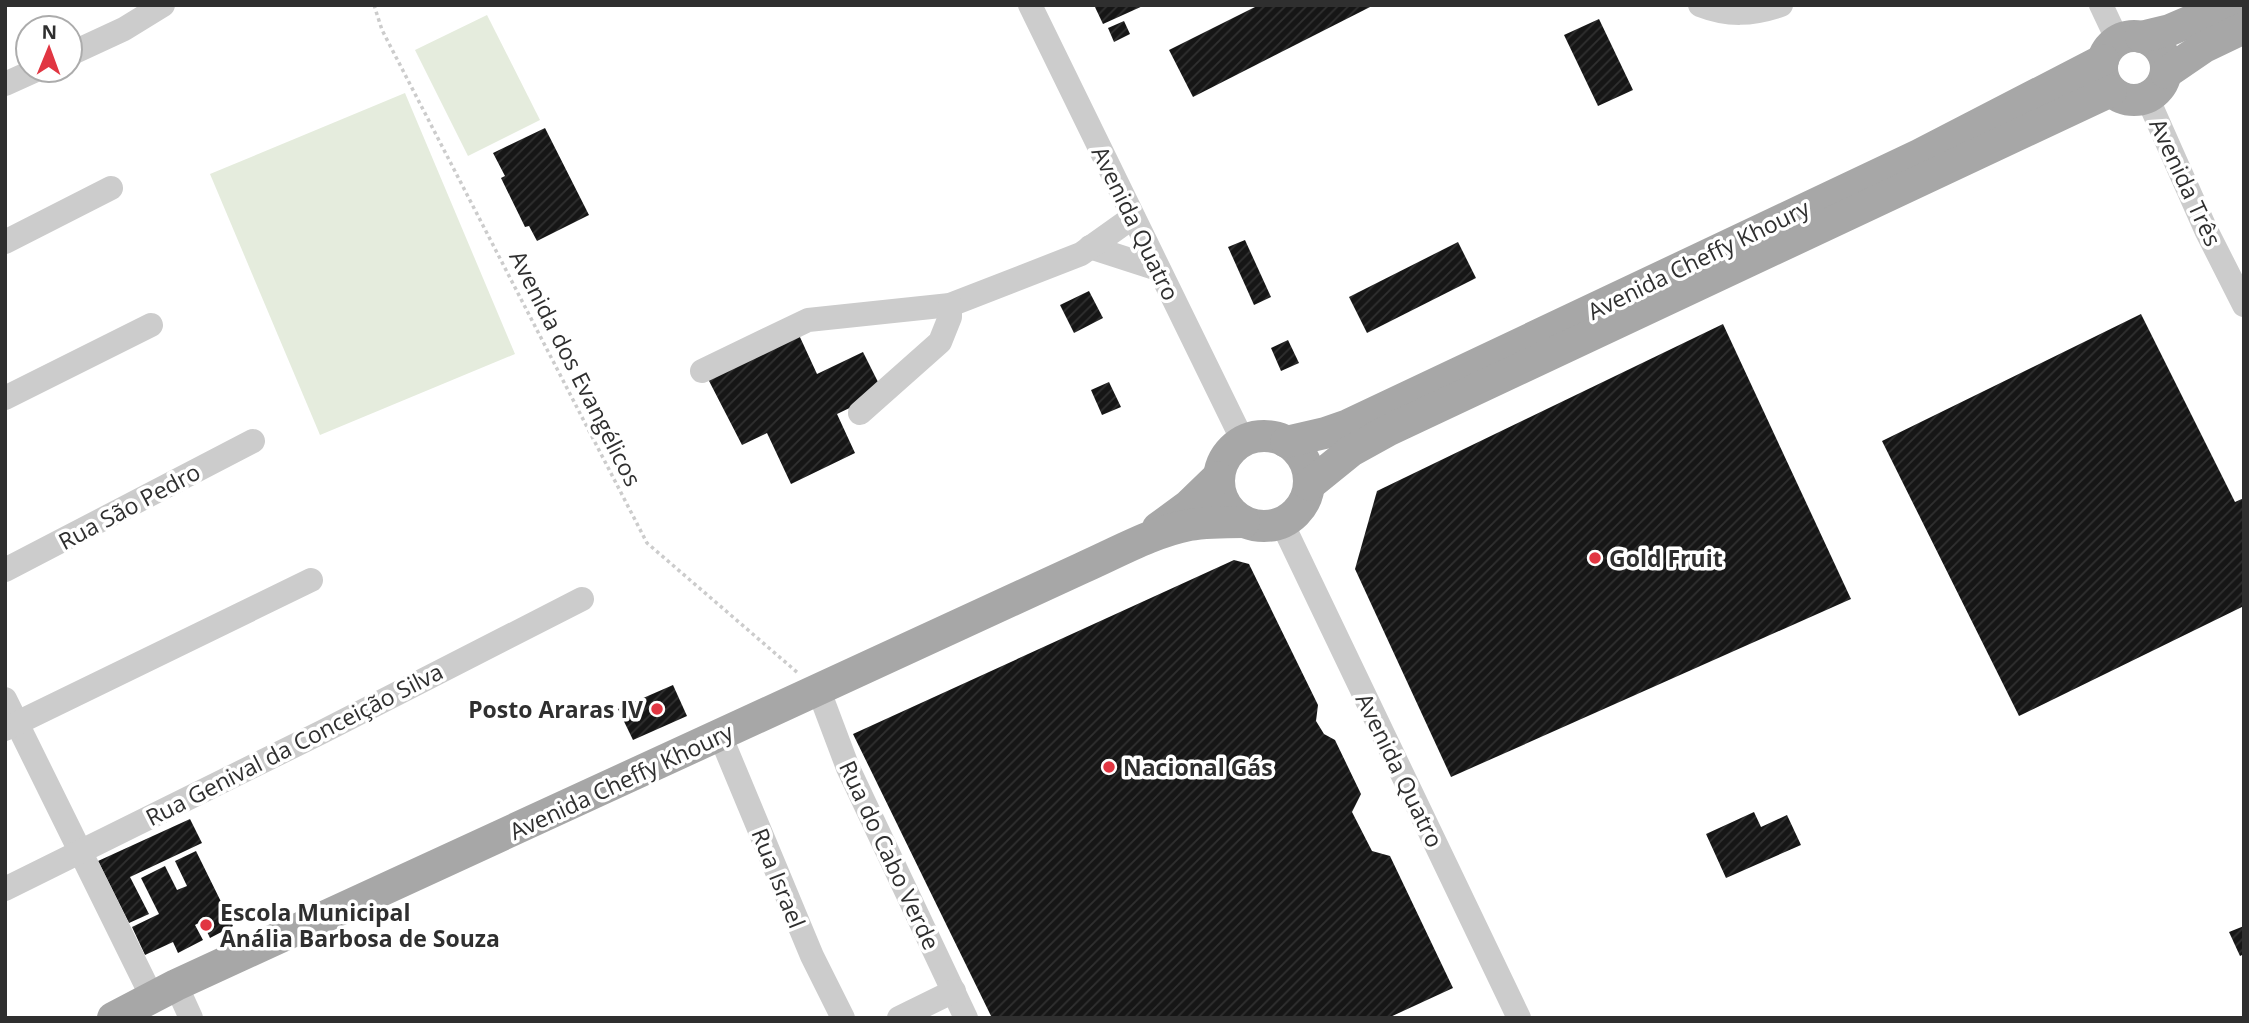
<svg xmlns="http://www.w3.org/2000/svg" width="2249" height="1023" font-family="'Open Sans',sans-serif">
<style>
.garden{fill:#e5ecdd}
.building{fill:url(#building-hatch)}
.lines{fill:none;stroke-linecap:round;stroke-linejoin:round}
.path{stroke:#ccc;stroke-width:3.5;stroke-dasharray:3.5 3.5;stroke-linecap:butt}
.minor{stroke:#ccc;stroke-width:24}
.major{stroke:#a7a7a7;stroke-width:32}
.poi-dot{fill:#e13642;stroke:#fff;stroke-width:2.5}
.labels{text-anchor:middle;dominant-baseline:central;stroke-width:7;stroke-linejoin:round;paint-order:stroke}
.street-label{font-size:23px;fill:#2f2f2f;stroke:#fff}
.poi-label{font-size:23px;font-weight:bold;fill:#2f2f2f;stroke:#fff;text-anchor:start}
</style>
<defs>
<pattern id="building-hatch" width="6" height="6" patternUnits="userSpaceOnUse" patternTransform="scale(1.75)"><rect width="6" height="6" fill="#161616"/><path d="M-1 1l2-2M0 6l6-6M5 7l2-2" fill="none" stroke="#303030"/></pattern>
</defs>
<rect width="100%" height="100%" fill="#fff"/>
<g class="garden">
<polygon points="487,15 540,120 468,156 415,50"/>
<polygon points="405,93 515,354 320,435 210,174"/>
</g>
<g class="building">
<polygon points="1094,5 1145,5 1103,24"/>
<polygon points="1259,5 1374,5 1193,97 1169,50"/>
<polygon points="1599,19 1633,90 1598,106 1564,35"/>
<polygon points="1124,21 1130,34 1114,42 1108,28"/>
<polygon points="545,128 589,215 537,241 529,226 525,227 501,178 505,176 493,153"/>
<polygon points="1245,240 1271,297 1254,305 1228,247"/>
<polygon points="1458,242 1476,278 1367,333 1349,297"/>
<polygon points="1089,291 1103,318 1074,333 1060,305"/>
<polygon points="2141,314 2235,502 2244,498 2244,606 2019,716 1882,441"/>
<polygon points="1723,324 1851,599 1451,777 1355,569 1377,491"/>
<polygon points="799,335 817,374 863,352 883,392 837,414 855,453 791,484 767,433 742,445 708,379"/>
<polygon points="1288,340 1299,363 1281,371 1271,348"/>
<polygon points="1109,382 1121,407 1102,415 1091,390"/>
<polygon points="1234,560 1249,564 1318,705 1316,721 1324,734 1335,740 1361,794 1352,812 1372,851 1390,856 1453,988 1388,1018 992,1018 853,734"/>
<polygon points="673,685 687,716 633,740 618,709"/>
<polygon points="1754,812 1761,827 1787,815 1801,845 1726,878 1706,834"/>
<polygon points="190,819 202,843 130,877 149,914 129,923 98,861"/>
<polygon points="196,851 233,926 210,938 202,921 195,925 203,940 178,953 173,942 145,955 132,927 159,914 141,878 165,866 177,890 187,886 175,861"/>
<polygon points="2244,926 2244,954 2240,956 2229,932"/>
</g>
<g class="lines">
<polyline class="path" points="374,5 382,30 647,543 798,673"/>
<g class="minor">
<polyline points="1030,5 1243,441"/>
<path d="M 1700,5 C 1728,16 1752,15 1781,5"/>
<polyline points="2101,5 2118,41"/>
<polyline points="70,54 124,29 163,5"/>
<polyline points="5,84 36,70"/>
<polyline points="2147,97 2206,230 2244,305"/>
<polyline points="5,242 111,188"/>
<polyline points="1090,247 1158,269"/>
<polyline points="702,371 808,320 950,305 1081,254 1133,217"/>
<polyline points="5,398 151,325"/>
<polyline points="860,413 940,342 950,317 950,305"/>
<polyline points="1282,523 1519,1018"/>
<polyline points="5,570 253,441"/>
<polyline points="819,691 848,768 966,1018"/>
<polyline points="5,699 153,999"/>
<polyline points="5,729 311,580"/>
<polyline points="720,735 812,956 843,1018"/>
<polyline points="5,889 322,732 582,599"/>
<polyline points="176,985 191,1018"/>
<polyline points="899,1018 954,991"/>
</g>
<g class="major">
<circle cx="2134" cy="68" r="32"/>
<polyline points="2141,37 2170,30 2228,5"/>
<polyline points="2166,73 2204,47 2244,28"/>
<circle cx="1264" cy="481" r="45"/>
<polyline points="1286,442 1325,433 1348,425 1919,155 2103,60"/>
<polyline points="1309,485 1351,451 1389,430 2111,91"/>
<polyline points="1158,528 1188,506 1218,477"/>
<path d="M 113,1018 L 176,985 L 1082,568 C 1116,553 1153,532 1189,525 C 1207,522 1226,522 1244,522"/>
</g>
</g>
<g class="poi-dot">
<circle cx="1595" cy="558" r="7"/>
<circle cx="657" cy="709" r="7"/>
<circle cx="1109" cy="767" r="7"/>
<circle cx="206" cy="925" r="7"/>
</g>
<g class="labels">
<g class="street-label">
<text transform="translate(2186 182) rotate(65)">Avenida Três</text>
<text transform="translate(1136 223) rotate(64)">Avenida Quatro</text>
<text transform="translate(1698 259) rotate(-26)">Avenida Cheffy Khoury</text>
<text transform="translate(576 368) rotate(63)">Avenida dos Evangélicos</text>
<text transform="translate(129 506) rotate(-28)">Rua São Pedro</text>
<text transform="translate(294 744) rotate(-27)">Rua Genival da Conceição Silva</text>
<text transform="translate(1400 770) rotate(64)">Avenida Quatro</text>
<text transform="translate(621 781) rotate(-25)">Avenida Cheffy Khoury</text>
<text transform="translate(890 855) rotate(65)">Rua do Cabo Verde</text>
<text transform="translate(779 878) rotate(68)">Rua Israel</text>
</g>
<g class="poi-label">
<text x="1609" y="558">Gold Fruit</text>
<text x="643" y="709" text-anchor="end">Posto Araras IV</text>
<text x="1123" y="767">Nacional Gás</text>
<text x="220" y="912">Escola Municipal<tspan x="220" dy="26">Anália Barbosa de Souza</tspan></text>
</g>
</g>
<rect width="2249" height="1023" fill="none" stroke="#2f2f2f" stroke-width="14"/>
<g transform="translate(49 49) rotate(1)"><circle r="33" fill="#ffffff" stroke="#acacac" stroke-width="2"/>
<path d="M0-5L12 26L0 18L-12 26Z" fill="#e13642"/>
<text y="-10" font-size="19" font-weight="bold" text-anchor="middle" fill="#2f2f2f">N</text>
</g>
</svg>
